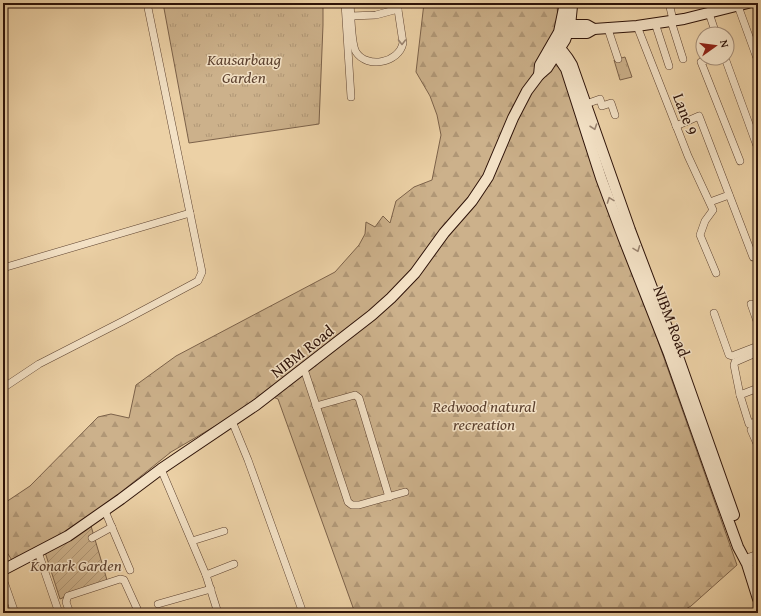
<svg xmlns="http://www.w3.org/2000/svg" width="761" height="616" font-family="'Gentium Book Plus',serif">
<style>
.forest{fill:url(#forest-firs);stroke:#7c624a}
.park{fill:url(#park-tufts);stroke:#7c624a}
.garden{fill:url(#garden-furrows);stroke:#7c624a}
.lines{fill:none;stroke-linecap:round;stroke-linejoin:round}
.street-casing{stroke:#5d4230;stroke-width:8}
.secondary-casing{stroke:#2d1208;stroke-width:12}
.street{stroke:#f3e1c5;stroke-width:7}
.secondary{stroke:#f3e1c5;stroke-width:10}
.oneway{stroke:#9a8470}
.labels{text-anchor:middle;dominant-baseline:central;stroke-width:3;stroke-linejoin:round;paint-order:stroke}
.park-label{font-size:16px;font-style:italic;fill:#5d422f;stroke:#f3e1c5}
.street-label{font-size:16px;fill:#2d1208;stroke:#f3e1c5}
</style>
<defs>
<pattern id="forest-firs" width="22" height="20" patternUnits="userSpaceOnUse"><rect width="22" height="20" fill="#ccb18b"/><path d="M5 1l3.5 6h-7zM16 11l3.5 6h-7z" fill="#b09776"/></pattern>
<pattern id="park-tufts" width="24" height="20" patternUnits="userSpaceOnUse"><rect width="24" height="20" fill="#ccb18b"/><path d="M3 7l-1-3M5 7V3M7 7l1-3M15 17l-1-3M17 17v-4M19 17l1-3" fill="none" stroke="#b09776"/></pattern>
<pattern id="garden-furrows" width="10" height="10" patternUnits="userSpaceOnUse"><rect width="10" height="10" fill="#ccb18b"/><path d="M-1 1l2-2M0 10L10 0M9 11l2-2" fill="none" stroke="#b09776"/></pattern>
</defs>
<rect width="100%" height="100%" fill="#ecd1a6"/>
<filter id="stains"><feTurbulence type="fractalNoise" baseFrequency=".005" numOctaves="4"/><feColorMatrix values="0 0 0 0 .2 0 0 0 0 .09 0 0 0 0 .02 0 0 0 .5 -.17"/></filter>
<radialGradient id="worn" r=".72"><stop offset=".6" stop-color="#630" stop-opacity="0"/><stop offset="1" stop-color="#630" stop-opacity=".3"/></radialGradient>
<polygon class="forest" points="424,3 557,3 560,63 737,565 691,606 679,613 355,613 278,399 268,395 171,452 81,524 13,562 3,546 3,504 30,486 98,417 111,414 129,418 136,385 176,356 335,272 359,245 365,234 366,222 375,227 383,216 390,223 396,201 414,187 432,180 441,135 437,115 430,96 416,72"/>
<g class="park">
<polygon points="163,3 323,3 323,25 319,124 189,143"/>
<polygon points="625,57 632,77 620,80 614,60"/>
</g>
<polygon class="garden" points="88,526 91,526 107,580 60,599 44,549"/>
<g class="lines">
<g class="street-casing">
<g id="street">
<polyline points="345,3 351,97"/>
<path d="M 350,3 C 351,14 351,44 356,52 C 367,69 399,63 403,43 L 397,3"/>
<polyline points="669,3 673,20"/>
<polyline points="738,6 758,61"/>
<polyline points="709,13 716,34"/>
<polyline points="351,16 376,15 398,9"/>
<polyline points="671,21 683,59"/>
<polyline points="655,23 669,66"/>
<polyline points="637,26 688,156 713,210 705,221 700,235 716,273"/>
<polyline points="608,29 618,59"/>
<polyline points="712,58 701,62 740,161"/>
<polyline points="725,58 757,146"/>
<polyline points="586,104 600,99 602,106 611,103 615,115"/>
<polyline points="676,126 699,116 753,257"/>
<polyline points="710,202 729,195"/>
<polyline points="3,268 190,213"/>
<polyline points="751,304 758,324"/>
<polyline points="714,313 729,355 732,356 758,346"/>
<polyline points="758,352 735,362 734,365 740,395 758,388"/>
<polyline points="304,369 348,502 352,505 359,505 405,492"/>
<polyline points="3,388 39,364 123,321 198,281 202,272 147,3"/>
<polyline points="740,395 749,424 758,421"/>
<polyline points="316,406 355,395 359,398 389,497"/>
<polyline points="232,421 248,460 303,613"/>
<polyline points="758,427 751,430 758,446"/>
<polyline points="161,469 206,575 218,613"/>
<polyline points="105,511 130,570"/>
<polyline points="92,538 112,527"/>
<polyline points="192,541 224,531"/>
<polyline points="38,552 59,613"/>
<polyline points="744,559 758,554"/>
<polyline points="747,564 758,560"/>
<polyline points="206,575 234,564"/>
<polyline points="3,579 15,613"/>
<polyline points="158,604 211,589"/>
<polyline points="70,613 66,602 68,596 120,579 124,580 139,613"/>
<polyline points="208,613 217,611"/>
</g>
</g>
<g class="secondary-casing">
<g id="secondary">
<polyline points="564,25 587,25 594,29"/>
<polyline points="559,33 587,33 594,29 637,26 684,19 748,3"/>
<path d="M 553,43 C 562,49 567,56 572,65 L 630,230 L 676,351 L 734,515"/>
<polyline points="549,50 560,60 566,69 601,178 623,237 669,354 718,492 738,547 747,564 758,599"/>
<polyline points="539,75 540,65 559,32 565,3"/>
<polyline points="3,570 68,536 121,499 161,469 256,405 372,315 391,298 415,273 444,233 472,201 488,177 513,118 527,91 539,75 547,68 565,40 570,26 572,6 571,3"/>
</g>
</g>
<use href="#street" class="street"/>
<use href="#secondary" class="secondary"/>
</g>
<defs><path id="oneway-chevron" d="M-2-3.5L2.5 0L-2 3.5" fill="none" stroke-width="1.6" stroke-linecap="round" stroke-linejoin="round"/></defs>
<g class="oneway">
<use href="#oneway-chevron" transform="translate(402 42) rotate(90)"/>
<use href="#oneway-chevron" transform="translate(594 127) rotate(71)"/>
<use href="#oneway-chevron" transform="translate(610 200) rotate(-110)"/>
<use href="#oneway-chevron" transform="translate(637 249) rotate(69)"/>
</g>
<g class="labels">
<g class="park-label">
<text x="244" y="59">Kausarbaug<tspan x="244" dy="18">Garden</tspan></text>
<text x="484" y="406">Redwood natural<tspan x="484" dy="18">recreation</tspan></text>
<text x="76" y="565">Konark Garden</text>
</g>
<g class="street-label">
<text transform="translate(686 114) rotate(69)">Lane 9</text>
<text transform="translate(672 321) rotate(69)">NIBM Road</text>
<text transform="translate(302 351) rotate(-38)">NIBM Road</text>
</g>
</g>
<rect width="761" height="616" fill="none" stroke="#ecd1a6" stroke-width="16"/>
<rect x="4" y="4" width="753" height="608" fill="none" stroke="#2d1208" stroke-width="2"/>
<rect x="8" y="8" width="745" height="600" fill="none" stroke="#2d1208"/>
<g transform="translate(715 46) rotate(76)"><circle r="19" fill="#f3e1c5" stroke="#a48e79"/>
<path d="M0-3L7 15L0 10L-7 15Z" fill="#8f2418"/>
<text y="-6" font-size="11" font-weight="bold" text-anchor="middle" fill="#2d1208">N</text>
</g>
<rect width="100%" height="100%" filter="url(#stains)"/>
<rect width="100%" height="100%" fill="url(#worn)"/>
</svg>
